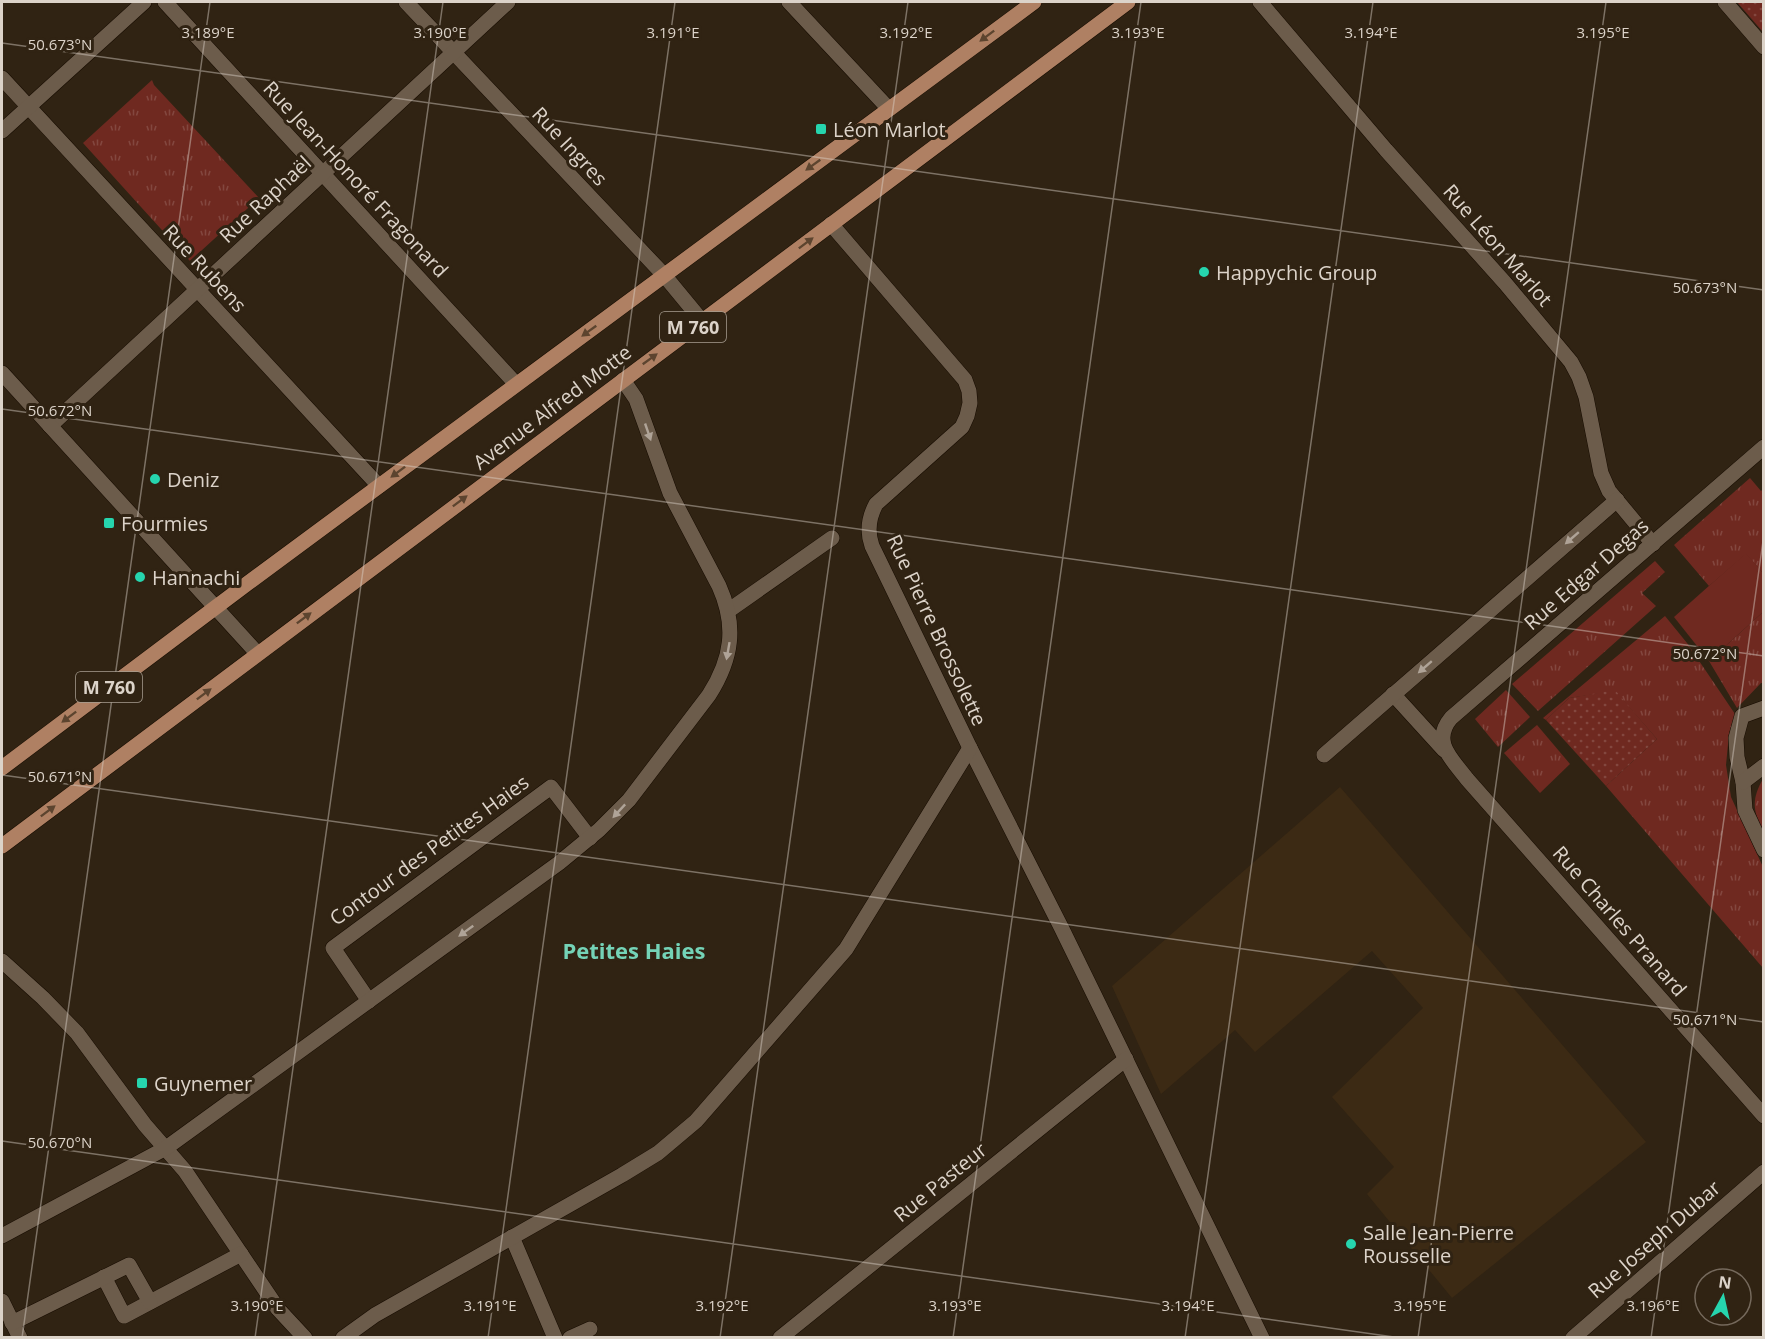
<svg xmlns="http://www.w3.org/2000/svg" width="1765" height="1339" font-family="'Open Sans',sans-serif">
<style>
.built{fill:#3c2a14}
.grass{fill:url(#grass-tufts)}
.park{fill:url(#park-dots)}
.garden{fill:#6f2920}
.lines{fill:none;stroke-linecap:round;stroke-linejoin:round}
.minor-casing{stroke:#170c01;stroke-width:16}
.tertiary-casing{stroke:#170c01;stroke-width:16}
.primary-casing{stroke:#170c01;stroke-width:16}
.minor{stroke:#6c5c4b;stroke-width:15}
.tertiary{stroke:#6c5c4b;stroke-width:15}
.primary{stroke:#af8063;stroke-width:15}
.oneway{fill:#5c442f}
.oneway2{fill:#afa397}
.ticks{fill:none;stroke:#dcd3c9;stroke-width:1.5;stroke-opacity:0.45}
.poi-dot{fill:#26d5ae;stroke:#302313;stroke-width:2}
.labels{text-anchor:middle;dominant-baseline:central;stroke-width:6;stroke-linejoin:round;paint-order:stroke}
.shield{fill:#302313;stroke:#a89e92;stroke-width:1.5}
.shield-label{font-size:18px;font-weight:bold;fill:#dcd3c9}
.poi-label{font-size:20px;fill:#dcd3c9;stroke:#302313;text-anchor:start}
.street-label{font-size:20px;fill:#dcd3c9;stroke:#302313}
.quarter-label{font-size:22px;font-weight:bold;fill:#74d3b7;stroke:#302313}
.ticks-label{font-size:15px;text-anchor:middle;fill:#dcd3c9;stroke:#302313;stroke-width:6;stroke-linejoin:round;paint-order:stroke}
</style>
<defs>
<pattern id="grass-tufts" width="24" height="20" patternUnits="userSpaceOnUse" patternTransform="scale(1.5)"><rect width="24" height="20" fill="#6f2920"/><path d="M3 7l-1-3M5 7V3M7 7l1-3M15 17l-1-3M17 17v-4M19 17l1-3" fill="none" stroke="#83473f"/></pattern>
<pattern id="park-dots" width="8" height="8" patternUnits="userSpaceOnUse" patternTransform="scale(1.5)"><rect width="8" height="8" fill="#6f2920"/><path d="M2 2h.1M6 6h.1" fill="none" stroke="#83473f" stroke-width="1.8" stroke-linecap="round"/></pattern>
</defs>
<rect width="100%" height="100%" fill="#302313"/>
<polygon class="built" points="1340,787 1646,1142 1452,1298 1367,1194 1394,1167 1332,1097 1423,1008 1372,951 1255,1052 1235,1030 1161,1094 1112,986"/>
<g class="grass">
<polygon points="152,80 154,85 259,198 190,261 83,143"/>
<polygon points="1750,478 1761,491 1763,489 1763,573 1746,554 1709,586 1674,545"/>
<polygon points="1655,561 1665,572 1642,593 1656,606 1538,711 1512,684"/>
<polygon points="1763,612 1763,683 1761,683 1737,708 1709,661"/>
<polygon points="1665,616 1687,643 1735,714 1729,734 1726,765 1731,797 1763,867 1763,968 1606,786 1657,739 1615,691 1569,698 1546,720 1543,718"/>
<polygon points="1506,690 1530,717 1498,747 1475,719"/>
<polygon points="1537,725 1570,764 1540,793 1504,753"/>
<path d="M 1763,779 L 1763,830 C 1752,810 1752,798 1763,779 Z"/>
</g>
<g class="park">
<polygon points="1737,2 1763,2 1763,32"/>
<polygon points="1615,690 1657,739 1606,786 1546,720 1569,698"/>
</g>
<polygon class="garden" points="1746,553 1763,573 1763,612 1709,661 1674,617"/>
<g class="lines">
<g class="minor-casing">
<g id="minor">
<polyline points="165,2 516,384"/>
<polyline points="406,2 664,275 702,321"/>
<polyline points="789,2 889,109"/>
<polyline points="1260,2 1386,150 1505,283 1571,362 1579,377 1586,397 1601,473 1609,491 1653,544"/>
<polyline points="1725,2 1764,47"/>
<polyline points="2,78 379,486"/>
<polyline points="2,131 144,2"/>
<path d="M 831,224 L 965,380 L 969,391 L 970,403 L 967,416 L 962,427 L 876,504 C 869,517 867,532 872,546 L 970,748 L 1061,927 L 1262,1338"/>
<polyline points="50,426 508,2"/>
<path d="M 1764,447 L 1451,718 C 1431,742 1452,759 1467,779 L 1764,1116"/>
<polyline points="728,611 832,538"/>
<polyline points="1393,694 1444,750"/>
<polyline points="1764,708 1742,716 1736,738 1737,757 1743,782 1745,810 1764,850"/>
<polyline points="1324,755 1617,500"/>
<polyline points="1743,782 1764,766"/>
<polyline points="2,961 43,998 77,1033 145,1125 185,1171 278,1309 305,1338"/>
<polyline points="369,1001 333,948 551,787 590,838"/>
<path d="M 2,1236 L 166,1148 L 559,863 L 599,830 L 629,800 L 709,695 C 732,659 737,626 719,586 L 670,493 L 636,399 L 623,380"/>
<polyline points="512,1237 555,1338"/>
<polyline points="104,1277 124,1316 241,1254"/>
<polyline points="2,1301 20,1338"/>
<polyline points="12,1323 129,1265 150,1302"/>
<polyline points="343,1338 375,1315 622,1175 658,1153 696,1121 846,949 970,748"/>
<polyline points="570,1338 590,1329"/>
<polyline points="780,1338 1126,1059"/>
<polyline points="1573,1338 1764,1172"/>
</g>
</g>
<g class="tertiary-casing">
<polyline id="tertiary" points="2,373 257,653"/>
</g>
<g class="primary-casing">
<g id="primary">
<polyline points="2,768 248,583 1034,2"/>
<polyline points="2,846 1128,2"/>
</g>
</g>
<use href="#minor" class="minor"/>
<use href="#tertiary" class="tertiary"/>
<use href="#primary" class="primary"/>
</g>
<defs><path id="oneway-solid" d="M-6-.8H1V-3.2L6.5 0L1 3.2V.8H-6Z" transform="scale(1.5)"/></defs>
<g class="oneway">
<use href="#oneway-solid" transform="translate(987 36) rotate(143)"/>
<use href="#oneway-solid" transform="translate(813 165) rotate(144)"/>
<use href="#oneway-solid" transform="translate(806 243) rotate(-37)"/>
<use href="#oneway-solid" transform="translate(589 331) rotate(144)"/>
<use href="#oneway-solid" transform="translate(650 359) rotate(-36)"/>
<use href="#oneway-solid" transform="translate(398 472) rotate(143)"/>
<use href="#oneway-solid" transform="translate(460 501) rotate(-37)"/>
<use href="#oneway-solid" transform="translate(304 618) rotate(-37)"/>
<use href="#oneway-solid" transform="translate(204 694) rotate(-37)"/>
<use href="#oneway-solid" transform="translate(69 717) rotate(143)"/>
<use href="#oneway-solid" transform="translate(48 811) rotate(-37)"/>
</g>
<g class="oneway2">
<use href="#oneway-solid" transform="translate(648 432) rotate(71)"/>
<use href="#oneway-solid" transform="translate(1572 538) rotate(139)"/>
<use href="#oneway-solid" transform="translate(728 651) rotate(100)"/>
<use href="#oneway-solid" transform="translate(1425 667) rotate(139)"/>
<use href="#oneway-solid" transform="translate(619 811) rotate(133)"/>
<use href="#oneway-solid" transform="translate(466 931) rotate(144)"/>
</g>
<path class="ticks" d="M 2,43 L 1764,290M 2,409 L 1764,656M 2,775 L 1764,1022M 2,1141 L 1401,1338M 22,1338 L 210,2M 255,1338 L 443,2M 488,1338 L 675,2M 720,1338 L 908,2M 953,1338 L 1141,2M 1185,1338 L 1373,2M 1418,1338 L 1606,2M 1651,1338 L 1764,534"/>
<g class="poi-dot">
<rect x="815" y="123" width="12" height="12" rx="3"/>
<circle cx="1204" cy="272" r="6"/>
<circle cx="155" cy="479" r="6"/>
<rect x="103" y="517" width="12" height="12" rx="3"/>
<circle cx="140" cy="577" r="6"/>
<rect x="136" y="1077" width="12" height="12" rx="3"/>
<circle cx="1351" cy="1244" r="6"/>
</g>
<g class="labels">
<g class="shield">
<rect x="660" y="312" width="66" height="30" rx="4.5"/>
<rect x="76" y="672" width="66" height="30" rx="4.5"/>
</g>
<g class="shield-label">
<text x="693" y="327">M 760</text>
<text x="109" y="687">M 760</text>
</g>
<g class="poi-label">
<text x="833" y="129">Léon Marlot</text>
<text x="1216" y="272">Happychic Group</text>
<text x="167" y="479">Deniz</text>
<text x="121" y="523">Fourmies</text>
<text x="152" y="577">Hannachi</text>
<text x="154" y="1083">Guynemer</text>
<text x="1363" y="1232">Salle Jean-Pierre<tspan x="1363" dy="23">Rousselle</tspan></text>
</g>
<g class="street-label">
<text transform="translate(570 146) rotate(47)">Rue Ingres</text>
<text transform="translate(356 179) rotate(47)">Rue Jean-Honoré Fragonard</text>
<text transform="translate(265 199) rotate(-43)">Rue Raphaël</text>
<text transform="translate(1498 245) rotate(49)">Rue Léon Marlot</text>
<text transform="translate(205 268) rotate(47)">Rue Rubens</text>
<text transform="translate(552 407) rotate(-37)">Avenue Alfred Motte</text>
<text transform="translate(1586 574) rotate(-41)">Rue Edgar Degas</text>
<text transform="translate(937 630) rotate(65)">Rue Pierre Brossolette</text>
<text transform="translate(429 850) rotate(-36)">Contour des Petites Haies</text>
<text transform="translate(1620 921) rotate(49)">Rue Charles Pranard</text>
<text transform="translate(940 1182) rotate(-39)">Rue Pasteur</text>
<text transform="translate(1654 1239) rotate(-41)">Rue Joseph Dubar</text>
</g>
<g class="quarter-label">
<text x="634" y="950">Petites Haies</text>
</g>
</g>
<g class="ticks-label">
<text x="208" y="38">3.189°E</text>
<text x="440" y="38">3.190°E</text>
<text x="673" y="38">3.191°E</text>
<text x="906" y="38">3.192°E</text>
<text x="1138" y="38">3.193°E</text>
<text x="1371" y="38">3.194°E</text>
<text x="1603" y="38">3.195°E</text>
<text x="60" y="50">50.673°N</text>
<text x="1705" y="293">50.673°N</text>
<text x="60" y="416">50.672°N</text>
<text x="1705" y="659">50.672°N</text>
<text x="60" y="782">50.671°N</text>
<text x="1705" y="1025">50.671°N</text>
<text x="60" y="1148">50.670°N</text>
<text x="257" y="1311">3.190°E</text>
<text x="490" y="1311">3.191°E</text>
<text x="722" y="1311">3.192°E</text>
<text x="955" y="1311">3.193°E</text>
<text x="1188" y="1311">3.194°E</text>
<text x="1420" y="1311">3.195°E</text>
<text x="1653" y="1311">3.196°E</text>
</g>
<rect width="1765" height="1339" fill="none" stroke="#dcd3c9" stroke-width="6"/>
<g transform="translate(1723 1297) rotate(8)"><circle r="28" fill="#302313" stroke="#75695c" stroke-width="1.5"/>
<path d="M0-4.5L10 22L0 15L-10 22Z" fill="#26d5ae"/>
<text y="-9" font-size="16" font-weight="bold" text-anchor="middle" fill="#dcd3c9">N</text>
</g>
</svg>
